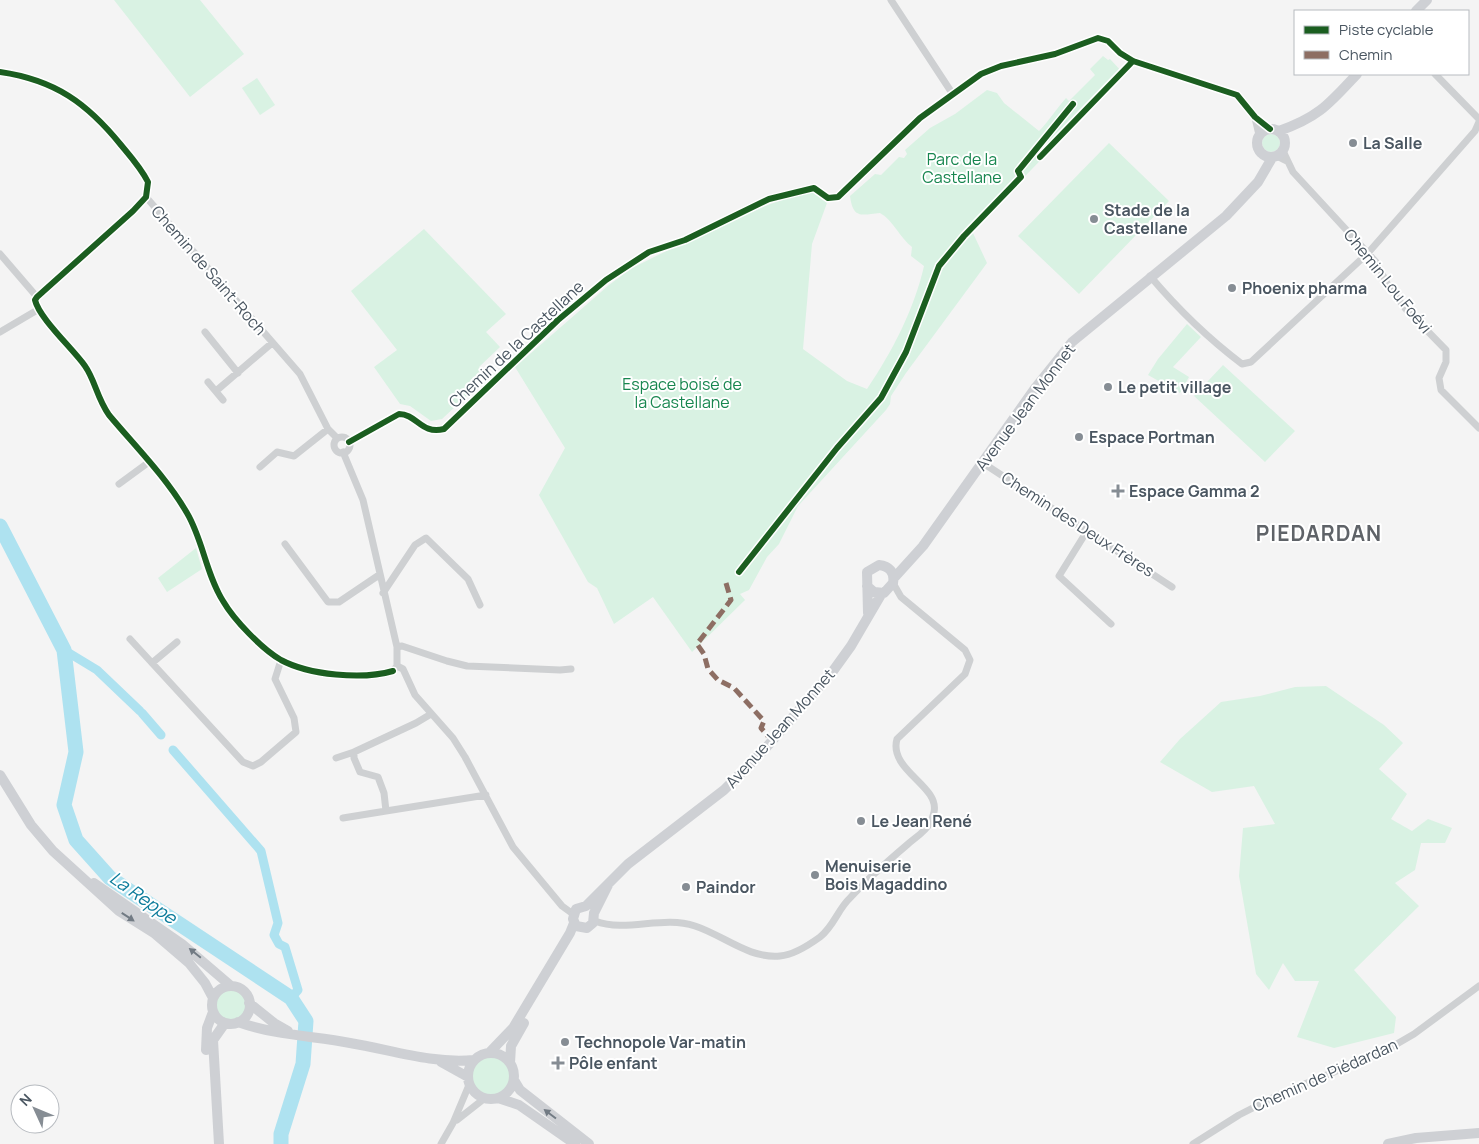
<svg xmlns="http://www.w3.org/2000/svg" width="1479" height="1144" font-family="Manrope,sans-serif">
  <rect width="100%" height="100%" fill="#f4f4f4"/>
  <!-- green -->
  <path fill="#d9f2e3" d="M114,0H200L244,54L190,97Z
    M1103,56L1108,60L1110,59L1124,74L972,231L987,263L906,373L891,396L890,404L886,410L798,506L779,544L767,557L749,590L740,594L745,600L692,652L653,597L614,624L597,588L588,582L539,495L565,448L515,367L609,285L632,268L737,216L813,189L827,203L812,244L803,349L847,381L867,389C892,352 914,310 924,266L911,256L912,247C899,237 894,221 880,213C861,215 853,219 850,196L875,174L881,175L899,157L904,158L907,154L905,150L930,128L955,114L987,90L997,93L1004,103L1039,131C1049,121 1056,109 1066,98L1069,101L1095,75L1090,69Z
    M257,78L275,105L260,115L242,88Z
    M1262 143a9 9 0 1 1 18 0a9 9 0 1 1-18 0Z
    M1109,143L1169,201L1079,294L1018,236Z
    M424,229L506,314L486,332L500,347L479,367L487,377L442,419L431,421L410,406L400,404L374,367L397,350L351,291Z
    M1187,324L1201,337L1173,367L1189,377L1180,393L1148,375L1158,359Z
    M1223,365L1295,431L1265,462L1194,396Z
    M196,548L202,569L167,592L158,578Z
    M1326,686L1384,725L1403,743L1379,769L1407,794L1391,819L1412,831L1428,819L1452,828L1445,843H1421L1415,870L1395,883L1419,906L1354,970L1396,1017L1394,1033L1334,1048L1297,1037L1319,981H1295L1283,963L1269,990L1256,974L1239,876L1243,828L1275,824L1254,786L1212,792L1160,762L1180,739L1221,702L1260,696L1295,687Z
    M212 1004a19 19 0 1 1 38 0a19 19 0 1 1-38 0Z
    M468 1076a23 23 0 1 1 46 0a23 23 0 1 1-46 0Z"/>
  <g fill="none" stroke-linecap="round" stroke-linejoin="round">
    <!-- canal -->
    <path stroke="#aee2f0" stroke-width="9" d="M64,650L97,670L140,711
      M142,713L161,735
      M173,750L261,851L278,923L274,935L279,944L285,947L298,990L291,998"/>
    <!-- river -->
    <path stroke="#aee2f0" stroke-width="15" d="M0,526L64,650L76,752L64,805L76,840L110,878L291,998L306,1021L303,1064L281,1134V1144"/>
    <!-- minor -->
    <path stroke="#ced0d2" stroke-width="7" d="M891,0L952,93
      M0,72C55,80 87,103 121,145C131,157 141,168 148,182L146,197L133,211L37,297L35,300C39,318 73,349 85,366C95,380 97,398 109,415C135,446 166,477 187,513C203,540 206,574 223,601C234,620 262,649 281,660C309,675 362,680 393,671
      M1435,74L1479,119
      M1255,118L1259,135
      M1283,151L1293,172L1376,262L1388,285L1405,308L1446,350V362L1439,378L1441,390L1479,428
      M1277,156L1287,161
      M146,197L300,374L328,429L337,438
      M0,254L37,297
      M1150,276C1177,308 1209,339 1242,364L1251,362L1368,253L1475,131L1479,122
      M0,332L39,309
      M205,332L238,373
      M208,382L223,400
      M216,391L272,343
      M334 445a8 8 0 1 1 16 0a8 8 0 1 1-16 0Z
      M349,442L399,414C417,414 421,435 444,429L558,320L606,280L649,252L685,240L769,199L814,188L828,198L838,197L920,118L981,74L1001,66L1055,54L1098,38L1108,41L1120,53L1133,61L1237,95L1255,117L1270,129
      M343,452L363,500L397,647V666
      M983,463L1172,587
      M260,467L277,452L294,456L328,429
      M119,484L149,462
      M1087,531L1059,576L1111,624
      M285,544L328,602H339L379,575
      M383,593L415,545L426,538L468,579L480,605
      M130,639L243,762L253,766L261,762L296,732L294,718L275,679L281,660
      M397,647L402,646L447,661L467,666L560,670L571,669
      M152,663L177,642
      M393,671L397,666L403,669L415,695L453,738L465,757L513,847L562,906L573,914
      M431,714L416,723L354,752V758L360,772L378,777L384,793L386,811L486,795
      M336,758L354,752
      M343,818L386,811
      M595,921C627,933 662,915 695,926C723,935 749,959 780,956C794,955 809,945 820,937C834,926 838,909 850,898C868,878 888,861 908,844C915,838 926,831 930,823C932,820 933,816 934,812C940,786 888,770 897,739L965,674L970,660L965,650L901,597L893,583
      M457,1120L485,1098
      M441,1144L453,1123L469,1085
      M1193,1144L1239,1115L1280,1094L1383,1052L1414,1034L1479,986"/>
    <!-- secondary -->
    <path stroke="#ced0d4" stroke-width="10" d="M1416,11L1427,0
      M1257 143a14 14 0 1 1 28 0a14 14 0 1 1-28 0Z
      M1279,131C1319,117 1329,104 1357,74
      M894,578L923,546L1036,387L1072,342L1226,216L1258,182L1272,158
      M867,586L874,592L884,593L893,583C895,572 889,566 879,565L867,572L868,613
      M0,775L31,825L53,851L119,911L154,933L189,963L205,983L213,998
      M94,883L182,944L231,986
      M608,885L594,913L593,923L587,928L576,926L573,919L576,909L586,906L628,864L724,790L764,750L833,671L851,646L882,593
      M212 1005a19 19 0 1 1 38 0a19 19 0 1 1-38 0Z
      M249,1003L274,1023L288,1031
      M238,1022C274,1035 313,1036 350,1043C392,1050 432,1064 474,1060
      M206,1050L207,1028L213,1012
      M468 1076a23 23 0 1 1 46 0a23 23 0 1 1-46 0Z
      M489,1053L513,1028L570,933L574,923
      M441,1062L468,1077
      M510,1063L511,1046L524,1023
      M514,1080L520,1090L589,1144
      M498,1098L519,1105L575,1144
      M219,1144L213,1040L225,1023
      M1388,1144L1416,1138L1479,1133"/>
    <!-- quiet -->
    <path stroke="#8d6e63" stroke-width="5" stroke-dasharray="10 5" stroke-linecap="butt" d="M726,583L731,600L697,644L704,654L708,669L718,680L734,688L764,721L761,728L768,736"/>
    <defs>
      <path id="cycleway" d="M0,72C55,80 87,103 121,145C131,157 141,168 148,182L146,197L133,211L37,297L35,300C39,318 73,349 85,366C95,380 97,398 109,415C135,446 166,477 187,513C203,540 206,574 223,601C234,620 262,649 281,660C309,675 362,680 393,671
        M1040,157L1133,61
        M349,442L399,414C417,414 421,435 444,429L558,320L606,280L649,252L685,240L769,199L814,188L828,198L838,197L920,118L981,74L1001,66L1055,54L1098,38L1108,41L1120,53L1133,61L1237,95L1255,117L1270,129
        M739,572L837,448L881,398L906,352L939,266L964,236L1021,177L1018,171L1073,104"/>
    </defs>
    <!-- cycleway casing -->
    <use href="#cycleway" stroke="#fff" stroke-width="9"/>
    <!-- cycleway -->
    <use href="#cycleway" stroke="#1b5e20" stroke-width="6"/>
  </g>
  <!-- one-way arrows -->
  <defs><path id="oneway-solid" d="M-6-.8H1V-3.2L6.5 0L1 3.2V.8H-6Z" transform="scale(1.25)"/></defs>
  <g fill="#727b84">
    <use href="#oneway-solid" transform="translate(128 917) rotate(33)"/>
    <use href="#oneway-solid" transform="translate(195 953) rotate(-141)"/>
    <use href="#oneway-solid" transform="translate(550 1114) rotate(-143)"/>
  </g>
  <!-- markers -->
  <g fill="#868d94" stroke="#fff" stroke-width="2">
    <circle cx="1353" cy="143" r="5"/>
    <circle cx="1094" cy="219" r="5"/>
    <circle cx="1232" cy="288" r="5"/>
    <circle cx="1108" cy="387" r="5"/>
    <circle cx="1079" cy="437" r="5"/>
    <path d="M1115.5 483.5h5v5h5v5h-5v5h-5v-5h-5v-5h5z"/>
    <circle cx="861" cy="821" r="5"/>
    <circle cx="815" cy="875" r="5"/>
    <circle cx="686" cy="887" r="5"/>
    <circle cx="565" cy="1042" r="5"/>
    <path d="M555.5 1055.5h5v5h5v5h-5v5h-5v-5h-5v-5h5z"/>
  </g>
  <g text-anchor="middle" stroke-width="4" stroke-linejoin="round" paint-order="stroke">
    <!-- poi labels -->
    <g font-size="16" font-weight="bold" fill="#4a5661" stroke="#fff" text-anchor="start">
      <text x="1363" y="149">La Salle</text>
      <text x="1104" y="216">Stade de la<tspan x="1104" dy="18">Castellane</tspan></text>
      <text x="1242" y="294">Phoenix pharma</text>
      <text x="1118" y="393">Le petit village</text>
      <text x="1089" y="443">Espace Portman</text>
      <text x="1129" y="497">Espace Gamma 2</text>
      <text x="871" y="827">Le Jean René</text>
      <text x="825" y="872">Menuiserie<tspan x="825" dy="18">Bois Magaddino</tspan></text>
      <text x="696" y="893">Paindor</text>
      <text x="575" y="1048">Technopole Var-matin</text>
      <text x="569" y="1069">Pôle enfant</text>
    </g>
    <!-- park labels -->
    <g font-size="16" fill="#17864f" stroke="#fff">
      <text x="962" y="165">Parc de la<tspan x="962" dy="18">Castellane</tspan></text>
      <text x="682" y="390">Espace boisé de<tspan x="682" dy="18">la Castellane</tspan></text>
    </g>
    <!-- street labels -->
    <g font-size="16" fill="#4a5661" stroke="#fff">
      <text transform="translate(209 270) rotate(49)" y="6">Chemin de Saint-Roch</text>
      <text transform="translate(1388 281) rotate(51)" y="6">Chemin Lou Foévi</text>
      <text transform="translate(516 344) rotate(-43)" y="6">Chemin de la Castellane</text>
      <text transform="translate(1025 407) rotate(-53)" y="6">Avenue Jean Monnet</text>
      <text transform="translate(1078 524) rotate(33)" y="6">Chemin des Deux Frères</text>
      <text transform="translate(780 728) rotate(-48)" y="6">Avenue Jean Monnet</text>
      <text transform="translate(1325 1075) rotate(-24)" y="6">Chemin de Piédardan</text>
    </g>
    <!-- water labels -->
    <g font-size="18" font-style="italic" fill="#0c7c9b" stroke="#fff">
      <text transform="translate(143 898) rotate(35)" y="6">La Reppe</text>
    </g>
    <!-- district labels -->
    <g font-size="21" font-weight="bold" letter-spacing="1" fill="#5f6368" stroke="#fff">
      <text x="1319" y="541">PIEDARDAN</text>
    </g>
  </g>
  <!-- legend -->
  <rect x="1294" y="10" width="175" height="65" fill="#ffffff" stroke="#b7bbc0"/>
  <rect x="1304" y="26" width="25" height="8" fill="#1b5e20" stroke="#b7bbc0"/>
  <text x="1339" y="35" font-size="15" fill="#4a5661">Piste cyclable</text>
  <rect x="1304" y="51" width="25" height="8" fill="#8d6e63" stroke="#b7bbc0"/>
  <text x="1339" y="60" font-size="15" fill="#4a5661">Chemin</text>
  <!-- north arrow -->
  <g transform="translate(35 1109) rotate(314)"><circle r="24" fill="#ffffff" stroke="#b7bbc0"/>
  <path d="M0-4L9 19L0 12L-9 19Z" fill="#868d94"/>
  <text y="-8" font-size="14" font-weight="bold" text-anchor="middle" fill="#4a5661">N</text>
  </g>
</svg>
